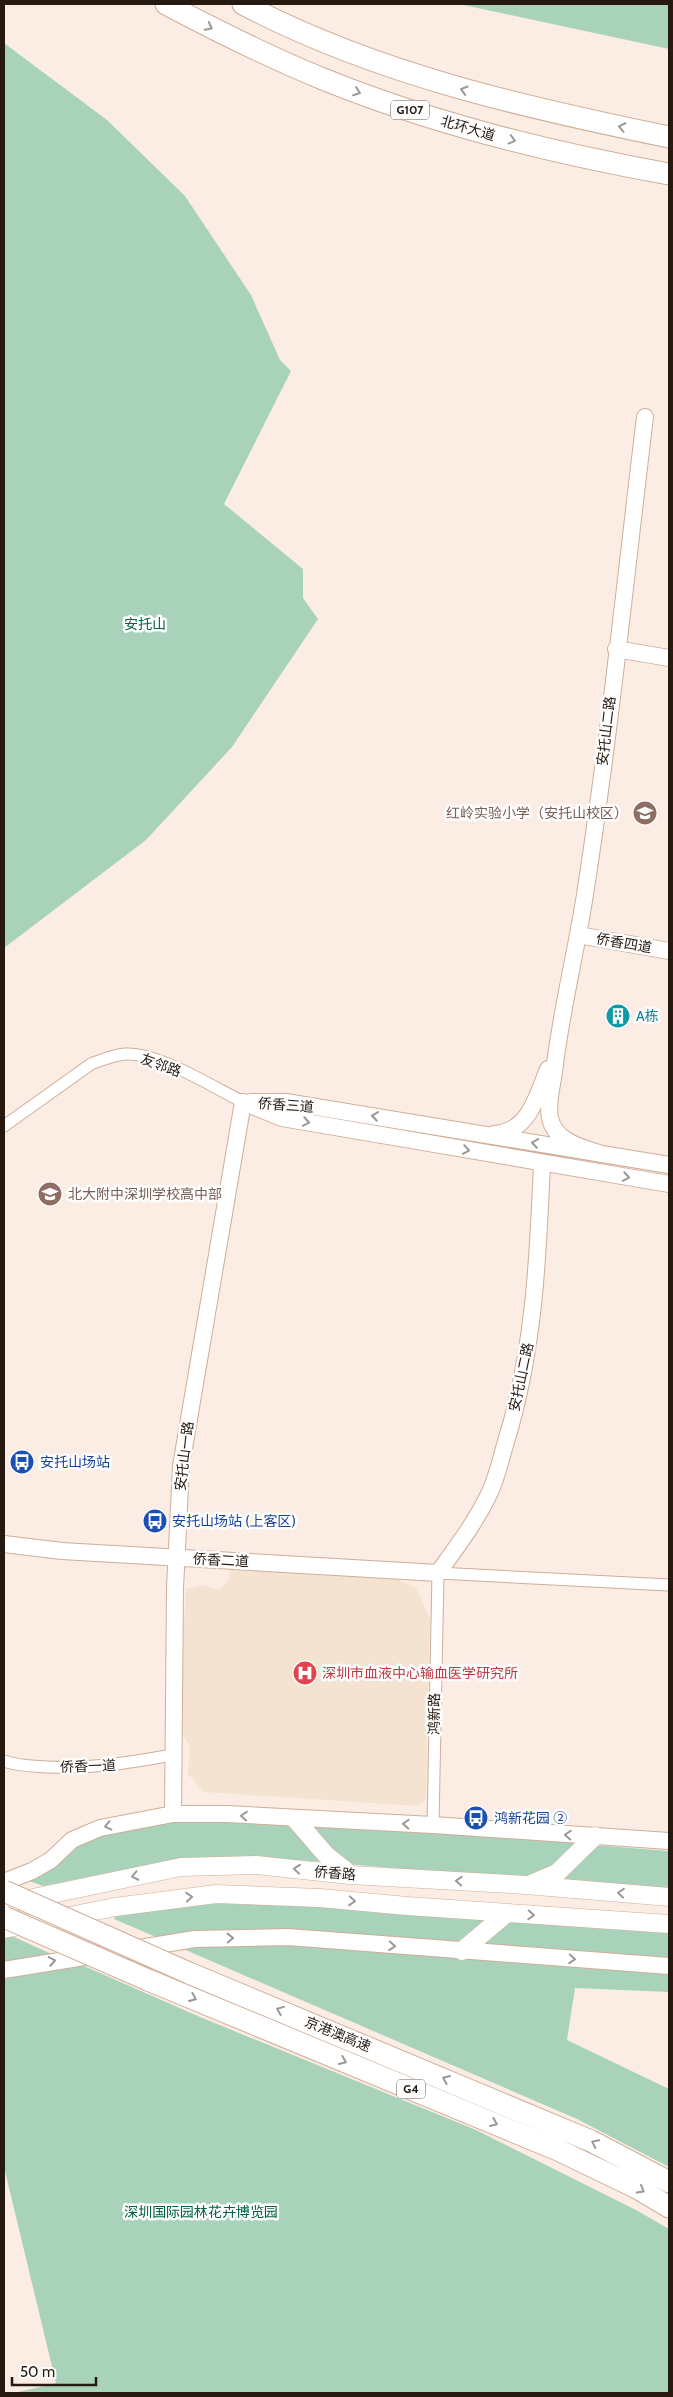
<svg xmlns="http://www.w3.org/2000/svg" width="673" height="2397" font-family="Cabin,'Noto Sans SC',sans-serif">
  <rect width="100%" height="100%" fill="#fbede4"/>
  <!-- medical -->
  <path fill="#f4e3d1" d="M232,1566L386,1574L416,1588L430,1619L426,1800L418,1806L204,1792L188,1774L190,1745L178,1728L186,1589L203,1585L220,1590L228,1580Z"/>
  <!-- green -->
  <path fill="#a8d3ba" d="M459,4H669V49Z
    M4,43L107,120L185,196L251,295L280,360L291,371L224,504L303,569V598L318,619L232,747L146,840L4,948Z
    M191,1820L284,1823L292,1828L326,1862L246,1857L173,1860L43,1886L27,1880C48,1865 71,1845 96,1836C124,1827 162,1823 191,1820Z
    M305,1824L576,1842L559,1865L530,1880L346,1864Z
    M593,1845L669,1851V1890L555,1881Z
    M201,1901L289,1904L492,1918L460,1947L163,1940L114,1919L116,1916Z
    M507,1921L669,1932V1962L476,1949Z
    M12,1936L58,1957L4,1968V1938Z
    M303,1944L669,1972V1992L575,1988L567,2040L669,2089V2167L577,2119L181,1948Z
    M75,1962L200,2017L476,2130L636,2210L669,2229V2393H14L56,2383L4,2167V1975Z"/>
  <g fill="none" stroke-linecap="round" stroke-linejoin="round">
    <defs>
      <path id="street" d="M4,1126L91,1064C102,1060 113,1055 125,1054C158,1052 213,1087 243,1102
        M4,1761C17,1766 31,1766 46,1767C89,1769 129,1763 172,1755
        M433,1825L438,1573L669,1585"/>
      <path id="secondary" d="M616,649L669,658
        M578,935L669,951
        M243,1102L282,1118L669,1184
        M251,1102H286L669,1165
        M494,1134C529,1132 537,1096 548,1069
        M601,1154C582,1147 555,1142 550,1118C547,1104 552,1086 554,1072C561,1010 577,949 586,888C610,732 626,574 645,417
        M4,1544L62,1551L438,1573C456,1548 475,1523 488,1496C496,1481 500,1462 505,1445C534,1353 538,1259 542,1163
        M173,1814L175,1588L181,1466L243,1102
        M4,1882L32,1871L51,1860L72,1840L100,1828L173,1814H227L433,1825L669,1841
        M4,1970L195,1939L288,1937L669,1966"/>
      <path id="primary" d="M295,1819L326,1855L350,1874
        M533,1883L557,1873L595,1836
        M4,1904L181,1867L256,1865L350,1875L526,1885L669,1897
        M4,1929L115,1907L216,1894L320,1898L407,1906L669,1924
        M462,1951L507,1913"/>
      <path id="highway" d="M166,4C217,31 269,57 323,79C434,124 551,153 669,174
        M243,4C376,74 523,107 669,137
        M189,1973L591,2141L669,2182
        M148,1980L558,2150L637,2188L669,2207"/>
    </defs>
    <!-- street casing -->
    <use href="#street" stroke="#cfae98" stroke-width="13"/>
    <!-- secondary casing -->
    <use href="#secondary" stroke="#cfae98" stroke-width="18"/>
    <!-- primary casing -->
    <use href="#primary" stroke="#cfae98" stroke-width="19"/>
    <!-- highway casing -->
    <use href="#highway" stroke="#cfae98" stroke-width="23"/>
    <!-- street -->
    <use href="#street" stroke="#fff" stroke-width="11"/>
    <!-- secondary -->
    <use href="#secondary" stroke="#fff" stroke-width="16"/>
    <!-- primary -->
    <use href="#primary" stroke="#fff" stroke-width="18"/>
    <!-- highway -->
    <use href="#highway" stroke="#fff" stroke-width="21"/>
    <defs>
      <path id="highway-bridge" d="M4,1891L189,1973
        M4,1917L148,1980"/>
    </defs>
    <!-- highway-bridge casing -->
    <use href="#highway-bridge" stroke="#cfae98" stroke-width="23" stroke-linecap="butt"/>
    <!-- highway-bridge -->
    <use href="#highway-bridge" stroke="#fff" stroke-width="21"/>
  </g>
  <!-- one-way arrows -->
  <defs><path id="oneway-chevron" d="M-2-3.5L2.5 0L-2 3.5" fill="none" stroke-width="1.6" stroke-linecap="round" stroke-linejoin="round" transform="scale(1.25)"/></defs>
  <g stroke="#9d9893">
    <use href="#oneway-chevron" transform="translate(209 27) rotate(27)"/>
    <use href="#oneway-chevron" transform="translate(464 90) rotate(-164)"/>
    <use href="#oneway-chevron" transform="translate(357 92) rotate(20)"/>
    <use href="#oneway-chevron" transform="translate(622 127) rotate(-168)"/>
    <use href="#oneway-chevron" transform="translate(512 140) rotate(15)"/>
    <use href="#oneway-chevron" transform="translate(375 1116) rotate(-171)"/>
    <use href="#oneway-chevron" transform="translate(306 1122) rotate(10)"/>
    <use href="#oneway-chevron" transform="translate(535 1143) rotate(-171)"/>
    <use href="#oneway-chevron" transform="translate(466 1150) rotate(10)"/>
    <use href="#oneway-chevron" transform="translate(626 1177) rotate(10)"/>
    <use href="#oneway-chevron" transform="translate(244 1816) rotate(-176)"/>
    <use href="#oneway-chevron" transform="translate(406 1824) rotate(-177)"/>
    <use href="#oneway-chevron" transform="translate(108 1826) rotate(167)"/>
    <use href="#oneway-chevron" transform="translate(568 1835) rotate(-176)"/>
    <use href="#oneway-chevron" transform="translate(297 1869) rotate(-174)"/>
    <use href="#oneway-chevron" transform="translate(135 1876) rotate(168)"/>
    <use href="#oneway-chevron" transform="translate(459 1881) rotate(-177)"/>
    <use href="#oneway-chevron" transform="translate(621 1893) rotate(-175)"/>
    <use href="#oneway-chevron" transform="translate(189 1897) rotate(-5)"/>
    <use href="#oneway-chevron" transform="translate(352 1901) rotate(5)"/>
    <use href="#oneway-chevron" transform="translate(531 1915) rotate(3)"/>
    <use href="#oneway-chevron" transform="translate(230 1938) rotate(-1)"/>
    <use href="#oneway-chevron" transform="translate(392 1946) rotate(4)"/>
    <use href="#oneway-chevron" transform="translate(572 1959) rotate(4)"/>
    <use href="#oneway-chevron" transform="translate(52 1961) rotate(-10)"/>
    <use href="#oneway-chevron" transform="translate(193 1998) rotate(23)"/>
    <use href="#oneway-chevron" transform="translate(280 2010) rotate(-158)"/>
    <use href="#oneway-chevron" transform="translate(343 2061) rotate(23)"/>
    <use href="#oneway-chevron" transform="translate(446 2079) rotate(-157)"/>
    <use href="#oneway-chevron" transform="translate(494 2123) rotate(23)"/>
    <use href="#oneway-chevron" transform="translate(595 2143) rotate(-154)"/>
    <use href="#oneway-chevron" transform="translate(641 2190) rotate(30)"/>
  </g>
  <!-- icons -->
  <defs>
    <symbol id="school-disc" viewBox="-11 -11 22 22"><circle r="9.5" fill="#8d6e63" stroke="#fdfdfd"/><path d="M0-5L7-2L0 1L-7-2ZM-4 1L0 2.5L4 1V4Q0 6-4 4Z" fill="#fff"/></symbol>
    <symbol id="building-disc" viewBox="-11 -11 22 22"><circle r="9.5" fill="#0f9aa8" stroke="#fdfdfd"/><path d="M-4-6H4V6H1V3H-1V6H-4ZM-2.5-4.3h1.7v1.8h-1.7ZM.8-4.3h1.7v1.8H.8ZM-2.5-1h1.7V.8h-1.7ZM.8-1h1.7V.8H.8Z" fill="#fff"/></symbol>
    <symbol id="bus-disc" viewBox="-11 -11 22 22"><circle r="9.5" fill="#1a4fb4" stroke="#fdfdfd"/><path d="M-5-6H5V4H4V6H2V4H-2V6H-4V4H-5ZM-3.5-4V0h7V-4ZM-3.5 1.2v1.5H-2V1.2ZM2 1.2v1.5H3.5V1.2Z" fill="#fff"/></symbol>
    <symbol id="hospital-disc" viewBox="-11 -11 22 22"><circle r="9.5" fill="#e0444e" stroke="#fdfdfd"/><path d="M-5-5h3v3.5h4V-5h3V5h-3V1.5h-4V5h-3Z" fill="#fff"/></symbol>
  </defs>
  <g fill-rule="evenodd">
    <use href="#school-disc" x="631" y="799" width="28" height="28"/>
    <use href="#building-disc" x="604" y="1002" width="28" height="28"/>
    <use href="#school-disc" x="36" y="1180" width="28" height="28"/>
    <use href="#bus-disc" x="8" y="1448" width="28" height="28"/>
    <use href="#bus-disc" x="141" y="1507" width="28" height="28"/>
    <use href="#hospital-disc" x="291" y="1659" width="28" height="28"/>
    <use href="#bus-disc" x="462" y="1804" width="28" height="28"/>
  </g>
  <g text-anchor="middle" stroke-width="5" stroke-linejoin="round" paint-order="stroke">
    <!-- shield labels -->
    <g fill="#fdfdfd" stroke="#665d57" stroke-width="1">
      <rect x="391" y="100.5" width="38" height="19" rx="4"/>
      <rect x="397" y="2079.5" width="28" height="19" rx="4"/>
    </g>
    <g font-size="12" font-weight="bold" fill="#251910">
      <text x="410" y="114">G107</text>
      <text x="411" y="2093">G4</text>
    </g>
    <!-- street labels -->
    <g font-size="14" fill="#251910" stroke="#fdfdfd">
      <text transform="translate(468 128) rotate(16)" y="5">北环大道</text>
      <text transform="translate(606 731) rotate(-83)" y="5">安托山二路</text>
      <text transform="translate(624 943) rotate(10)" y="5">侨香四道</text>
      <text transform="translate(161 1065) rotate(20)" y="5">友邻路</text>
      <text transform="translate(286 1105) rotate(4)" y="5">侨香三道</text>
      <text transform="translate(521 1377) rotate(-78)" y="5">安托山二路</text>
      <text transform="translate(184 1456) rotate(-83)" y="5">安托山一路</text>
      <text transform="translate(221 1560) rotate(3)" y="5">侨香二道</text>
      <text transform="translate(434 1714) rotate(-89)" y="5">鸿新路</text>
      <text transform="translate(88 1766) rotate(-2)" y="5">侨香一道</text>
      <text transform="translate(335 1873) rotate(5)" y="5">侨香路</text>
      <text transform="translate(338 2034) rotate(22)" y="5">京港澳高速</text>
    </g>
    <!-- park labels -->
    <g font-size="14" fill="#00643e" stroke="#fdfdfd">
      <text x="145" y="629">安托山</text>
      <text x="201" y="2217">深圳国际园林花卉博览园</text>
    </g>
    <!-- education labels -->
    <g font-size="14" fill="#785e54" stroke="#fdfdfd" text-anchor="end">
      <text x="628" y="818">红岭实验小学（安托山校区）</text>
      <text x="68" y="1199" text-anchor="start">北大附中深圳学校高中部</text>
    </g>
    <!-- culture labels -->
    <g font-size="14" fill="#0d838f" stroke="#fdfdfd" text-anchor="start">
      <text x="636" y="1021">A栋</text>
    </g>
    <!-- transit labels -->
    <g font-size="14" fill="#164399" stroke="#fdfdfd" text-anchor="start">
      <text x="40" y="1467">安托山场站</text>
      <text x="172" y="1526">安托山场站 (上客区)</text>
      <text x="494" y="1823">鸿新花园 ②</text>
    </g>
    <!-- health labels -->
    <g font-size="14" fill="#be3a42" stroke="#fdfdfd" text-anchor="start">
      <text x="322" y="1678">深圳市血液中心输血医学研究所</text>
    </g>
  </g>
  <!-- border -->
  <rect width="673" height="2397" fill="none" stroke="#251910" stroke-width="10"/>
  <!-- scale -->
  <path d="M12 2377v8h84v-8" fill="none" stroke="#251910" stroke-width="2.5"/>
  <text x="20" y="2377" font-size="15" fill="#251910" stroke="#fdfdfd" stroke-width="4" paint-order="stroke">50 m</text>
</svg>
